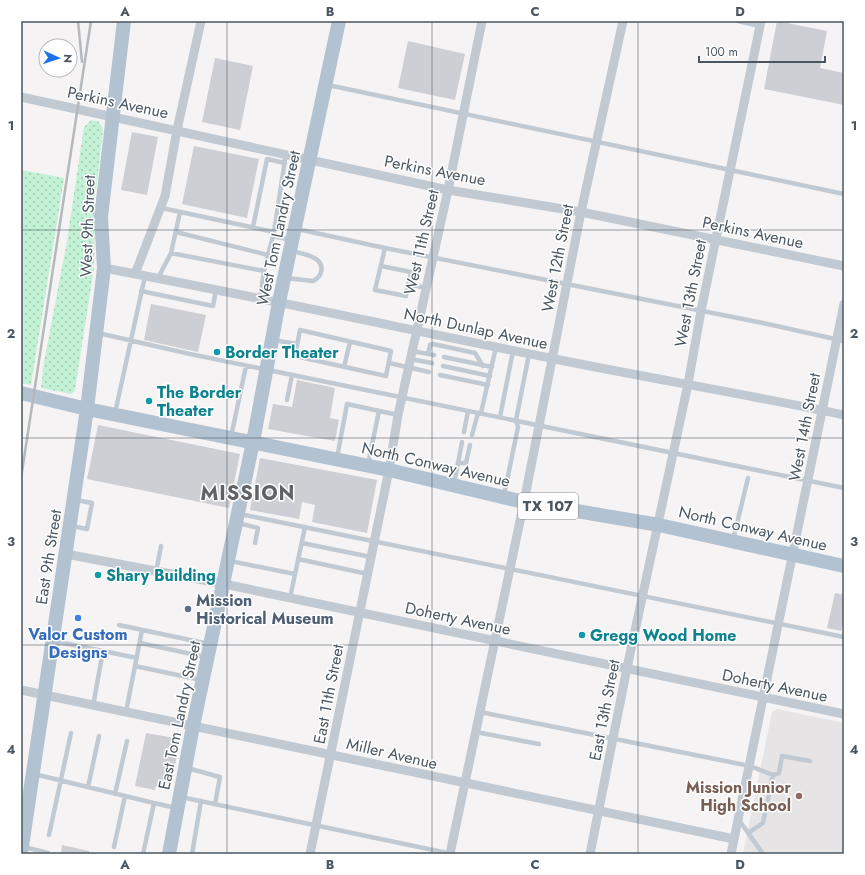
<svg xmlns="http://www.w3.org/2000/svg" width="865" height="875" font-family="Jost,sans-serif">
  <defs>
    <pattern id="park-dots" width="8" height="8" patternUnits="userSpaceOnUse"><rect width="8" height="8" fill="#c3f1d5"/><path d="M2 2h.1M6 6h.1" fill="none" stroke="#a0c6b0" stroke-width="1.8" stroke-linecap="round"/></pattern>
  </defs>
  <rect width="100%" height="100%" fill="#f5f3f3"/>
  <!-- education -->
  <path fill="#e6e4e5" d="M777,709L844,723V854H743L772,712Z"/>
  <!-- park -->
  <path fill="url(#park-dots)" d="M91,120L99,122L103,129L95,199L94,268L76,383L75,391L71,394L41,388L43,368L67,241L84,127Z
    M21,170L64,178L31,385L21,383Z"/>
  <!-- building -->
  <path fill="#cdcfd5" d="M777,21L827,31L820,68L844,73V105L764,89Z
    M408,41L465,54L455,100L398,88Z
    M215,58L253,66L240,130L202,122Z
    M132,132L158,137L147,195L121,190Z
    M194,146L259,159L247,218L182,204Z
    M151,304L206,315L198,352L144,340Z
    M297,380L335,388L330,418L339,420L335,441L268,429L273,404L292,407Z
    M98,425L240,454L229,508L87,479Z
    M260,458L377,480L367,533L312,522L315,505L302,502L299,519L250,510Z
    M835,593L844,595V617L841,631L827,628Z
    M146,733L180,739L172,783L165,782L164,787L156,786L155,790L135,786Z
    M62,845L89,851V854H61Z"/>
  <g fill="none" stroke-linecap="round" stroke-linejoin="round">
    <!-- service -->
    <path stroke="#c1cad2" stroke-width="4.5" d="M738,21L760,26
      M328,85L844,194
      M162,208L274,232L273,236L291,240
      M253,227L267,159L285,163
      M297,229L385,248L375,290L406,296L411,272L381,266
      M176,232L268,255L273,236
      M274,232L286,153
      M385,248L763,323L844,341
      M171,253L180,212
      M264,271L268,255
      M158,278L171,253L264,271L260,298
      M286,278L313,281C317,279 320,277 321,272C325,256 302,254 292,251
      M408,284L426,288
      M141,291L213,306L216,290
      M300,330L391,351L386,376L295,356Z
      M98,333L190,354L844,488
      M273,340L297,344
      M412,351L434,355
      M428,354L430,345L433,344L475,353L483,366
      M444,357L492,367
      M410,359L432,363
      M389,363L429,372
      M443,366L490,376
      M344,367L350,342
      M440,375L488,385
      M287,400L292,375
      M115,413L145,276
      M481,413L496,347
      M500,417L513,351
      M464,432L468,411
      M472,435L478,413
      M231,437L246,366
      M337,458L347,404L398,415
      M458,463H466L470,445
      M368,464L379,411
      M454,484L462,442
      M504,495L518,427L516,420L529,354
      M240,514L844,637
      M238,523L258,528L255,543
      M71,526L87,529L92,503L76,500
      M733,540L748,478
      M302,543L371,557
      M298,559L368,574
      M230,561L295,574
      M156,572L161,546
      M290,598L305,527
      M119,625L209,644
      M54,641L137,658
      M140,643L206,657
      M135,666L201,680
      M93,706L103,651
      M126,712L142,630
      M480,712L750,766L773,775L763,823L748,833
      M476,732L539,744
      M187,768L220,777L215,804
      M34,774L154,803
      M773,775L779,773L782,756L810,761
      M88,787L99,736
      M115,794L127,741
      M181,797L452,854
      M739,820L763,854
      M49,835L71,733
      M24,847L48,853
      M114,847L125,796
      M143,854L154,803L176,808
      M192,854L201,801"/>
    <!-- minor -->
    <path stroke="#c1cad2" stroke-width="9" d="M21,97L448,190L581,212L844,266
      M104,268C253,296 401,328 550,358C648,378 746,394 844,415
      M135,274L165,196L177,130L201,21
      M66,554L224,584L844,714
      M21,690L734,839
      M310,854L389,470L398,415L448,190L482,21
      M450,854L524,502L581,212L623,21
      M590,854L627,668L688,384L701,311L761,21
      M731,854L844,304"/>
    <!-- primary -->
    <path stroke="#b3c2d1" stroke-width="14" d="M21,393L87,409L389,470L524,502L659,525L844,566
      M21,853L87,409L104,268L101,217L124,21
      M169,854L193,726L253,442L279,302L339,21"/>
    <!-- rail -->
    <path stroke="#b5b8bd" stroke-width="2.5" d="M78,21L82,62
      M21,478L91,21"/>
  </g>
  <!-- grid -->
  <path fill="none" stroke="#4a5661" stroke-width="1" stroke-opacity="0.55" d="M227,21V854M432,21V854M638,21V854M21,230H844M21,438H844M21,645H844"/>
  <!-- markers -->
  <g fill="#0f9aa8" stroke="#fff" stroke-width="1.5">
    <circle cx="217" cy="352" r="4"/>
    <circle cx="149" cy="401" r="4"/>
    <circle cx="98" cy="575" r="4"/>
    <circle cx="582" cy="635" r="4"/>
  </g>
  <circle fill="#5c6f8a" stroke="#fff" stroke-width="1.5" cx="188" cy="609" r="4"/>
  <circle fill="#3f7fe0" stroke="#fff" stroke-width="1.5" cx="78" cy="618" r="4"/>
  <circle fill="#8d6e63" stroke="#fff" stroke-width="1.5" cx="799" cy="796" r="4"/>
  <g text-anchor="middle" stroke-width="3" stroke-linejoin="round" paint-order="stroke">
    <!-- shield labels -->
    <rect fill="#fff" stroke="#808990" stroke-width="1" x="518" y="493" width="60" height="26" rx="3"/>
    <g font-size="15" font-weight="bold" fill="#4a5661">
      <text x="548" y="511">TX 107</text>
    </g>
    <!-- street labels -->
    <g font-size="16" fill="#4a5661" stroke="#fff">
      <text transform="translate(118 102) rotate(12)" y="6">Perkins Avenue</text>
      <text transform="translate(435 170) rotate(11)" y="6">Perkins Avenue</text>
      <text transform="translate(87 226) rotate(-88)" y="6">West 9th Street</text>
      <text transform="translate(278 228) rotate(-78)" y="6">West Tom Landry Street</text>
      <text transform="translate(753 232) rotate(12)" y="6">Perkins Avenue</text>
      <text transform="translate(421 242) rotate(-77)" y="6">West 11th Street</text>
      <text transform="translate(557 258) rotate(-79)" y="6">West 12th Street</text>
      <text transform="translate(690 293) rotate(-79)" y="6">West 13th Street</text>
      <text transform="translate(476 328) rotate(12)" y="6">North Dunlap Avenue</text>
      <text transform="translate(804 427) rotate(-79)" y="6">West 14th Street</text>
      <text transform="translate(436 464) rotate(13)" y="6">North Conway Avenue</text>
      <text transform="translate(753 528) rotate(13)" y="6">North Conway Avenue</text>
      <text transform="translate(48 557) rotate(-81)" y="6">East 9th Street</text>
      <text transform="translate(458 618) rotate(12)" y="6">Doherty Avenue</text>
      <text transform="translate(775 685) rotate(12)" y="6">Doherty Avenue</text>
      <text transform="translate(328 694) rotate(-79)" y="6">East 11th Street</text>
      <text transform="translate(604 710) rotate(-79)" y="6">East 13th Street</text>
      <text transform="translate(179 715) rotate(-78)" y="6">East Tom Landry Street</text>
      <text transform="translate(392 753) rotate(13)" y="6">Miller Avenue</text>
    </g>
    <!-- culture labels -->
    <g font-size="16" font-weight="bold" fill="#0d838f" stroke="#fff" text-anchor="start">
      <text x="225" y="358">Border Theater</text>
      <text x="157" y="398">The Border<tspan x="157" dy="18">Theater</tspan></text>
      <text x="106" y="581">Shary Building</text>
      <text x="590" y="641">Gregg Wood Home</text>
    </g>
    <!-- service labels -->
    <g font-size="16" font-weight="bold" fill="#4e5e75" stroke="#fff" text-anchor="start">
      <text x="196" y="606">Mission<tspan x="196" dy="18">Historical Museum</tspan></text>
    </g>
    <!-- shop labels -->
    <g font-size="16" font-weight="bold" fill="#366cbe" stroke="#fff">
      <text x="78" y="640">Valor Custom<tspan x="78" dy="18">Designs</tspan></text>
    </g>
    <!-- education labels -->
    <g font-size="16" font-weight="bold" fill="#785e54" stroke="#fff" text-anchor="end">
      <text x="791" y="793">Mission Junior<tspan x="791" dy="18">High School</tspan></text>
    </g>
    <!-- district labels -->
    <g font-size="20" font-weight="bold" letter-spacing="1" fill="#5f6368" stroke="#fff">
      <text x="248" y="500">MISSION</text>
    </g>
  </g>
  <!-- border -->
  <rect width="865" height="875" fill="none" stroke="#ffffff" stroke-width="44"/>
  <!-- north arrow -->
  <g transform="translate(58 58) rotate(93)"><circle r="19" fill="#ffffff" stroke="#b7bbc0"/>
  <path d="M0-3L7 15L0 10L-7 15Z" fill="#1a73e8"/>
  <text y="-6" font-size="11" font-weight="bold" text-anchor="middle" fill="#4a5661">N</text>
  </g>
  <!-- scale -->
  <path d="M699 56v6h126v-6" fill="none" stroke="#4a5661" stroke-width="2"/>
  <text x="705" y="56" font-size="12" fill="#4a5661" stroke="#ffffff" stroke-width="3" paint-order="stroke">100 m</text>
  <rect x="22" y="22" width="821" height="831" fill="none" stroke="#4a5661" stroke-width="1.5"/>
  <g font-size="13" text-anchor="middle" font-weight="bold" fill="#4a5661">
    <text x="125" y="16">A</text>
    <text x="330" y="16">B</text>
    <text x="535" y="16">C</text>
    <text x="740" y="16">D</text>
    <text x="11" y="130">1</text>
    <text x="854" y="130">1</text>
    <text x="11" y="338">2</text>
    <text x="854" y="338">2</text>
    <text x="11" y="546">3</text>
    <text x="854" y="546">3</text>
    <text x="11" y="754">4</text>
    <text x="854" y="754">4</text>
    <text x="125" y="869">A</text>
    <text x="330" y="869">B</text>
    <text x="535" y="869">C</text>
    <text x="740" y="869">D</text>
  </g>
</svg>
